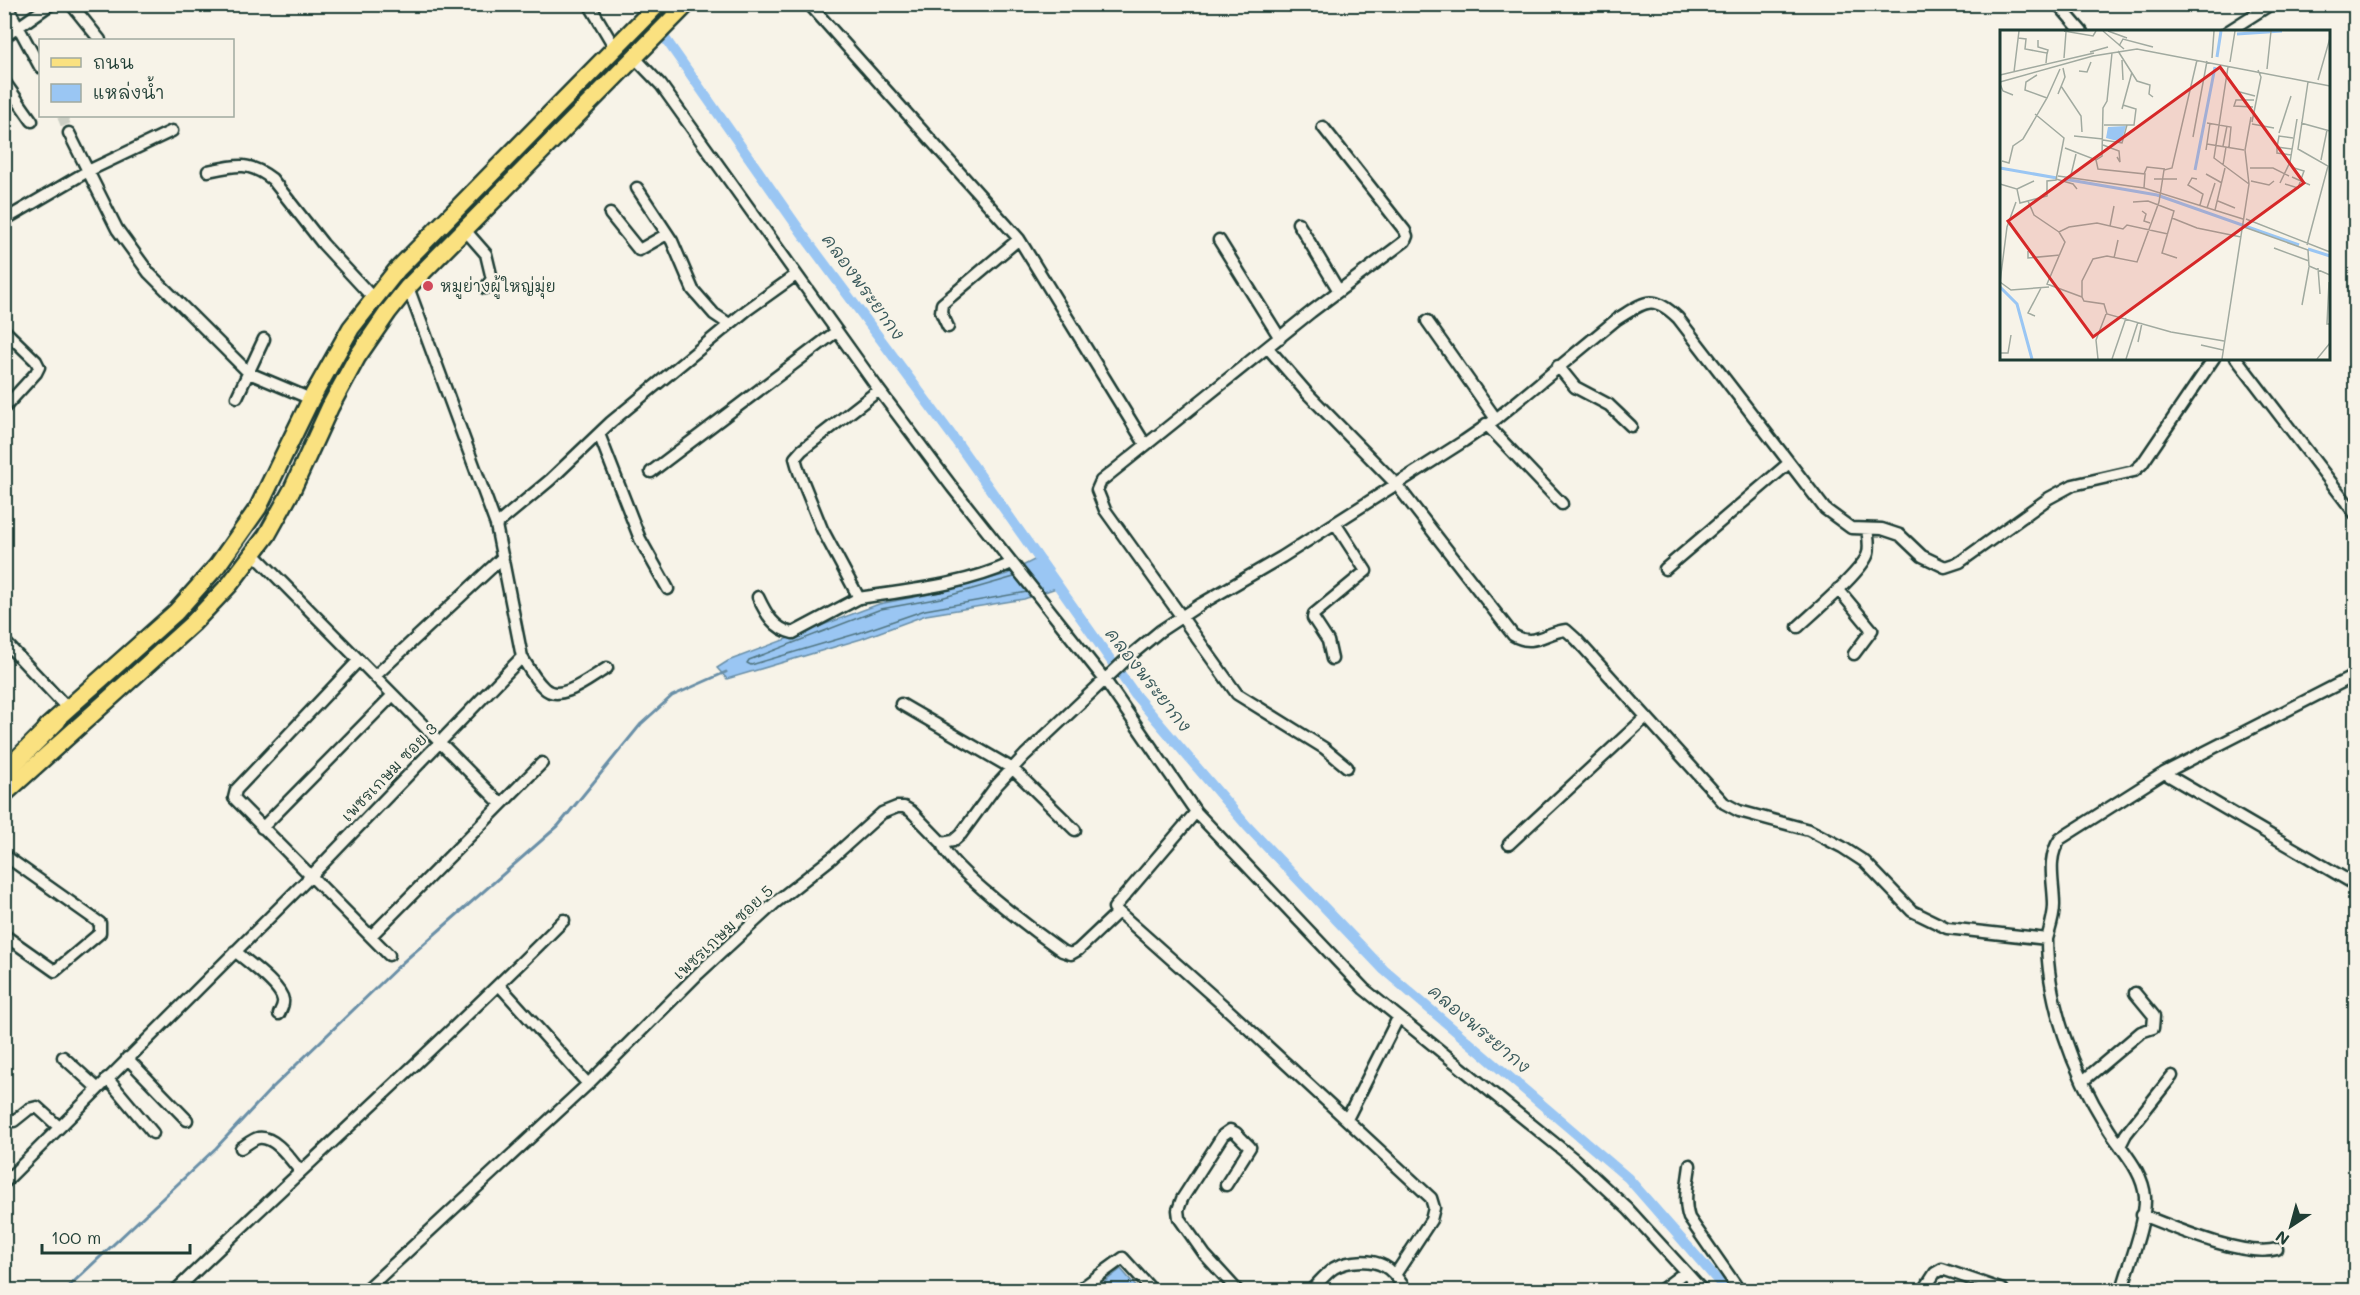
<svg xmlns="http://www.w3.org/2000/svg" width="2360" height="1295" font-family="Mali,'Playpen Sans Thai',sans-serif">
  <rect width="100%" height="100%" fill="#f7f3e8"/>
  <filter id="ink" filterUnits="userSpaceOnUse"><feTurbulence type="fractalNoise" baseFrequency=".0167" numOctaves="2"/><feDisplacementMap in="SourceGraphic" scale="12" xChannelSelector="R" yChannelSelector="G"/><feConvolveMatrix kernelMatrix="1 2 1 2 8 2 1 2 1" color-interpolation-filters="sRGB"/></filter>
  <g filter="url(#ink)">
    <!-- water -->
    <path fill="#9ac6f3" stroke="#698fa7" stroke-width="1.5" d="M1038,558L1059,587L1024,599L926,615L861,639L727,679L717,668L728,661L879,604L940,592L1007,574Z
      M1121,1269L1139,1290H1094Z"/>
    <g fill="none" stroke-linecap="round" stroke-linejoin="round">
      <!-- shore -->
      <path stroke="#507480" stroke-width="1.5" d="M1014,577L941,598L881,609L749,660L747,663L751,665L859,633L925,610L1027,592"/>
      <!-- stream -->
      <path stroke="#698fa7" stroke-width="3" d="M65,1290L216,1148L270,1090L402,963L558,826L641,724L672,696L726,672"/>
      <!-- canal -->
      <path stroke="#9ac6f3" stroke-width="10" d="M641,4L804,236L956,441L1136,696L1247,826L1384,970L1628,1178L1726,1290"/>
      <!-- minor-tunnel -->
      <path stroke="#cccfc4" stroke-width="10" stroke-dasharray="10 5" stroke-linecap="butt" d="M62,116L69,133"/>
      <defs>
        <path id="minor" d="M6,4L40,67
          M71,4L100,40
          M589,4L615,48
          M809,4L1019,239L1145,444
          M2058,4L2082,32
          M2227,32L2271,4
          M4,37L51,4
          M635,58L661,85L879,390L952,487L1105,680L1196,812L1114,908L1225,1007L1431,1198L1434,1208L1431,1220L1395,1275
          M4,81L32,121
          M1323,127L1405,231L1407,236L1405,241L1311,312L1101,481L1097,490L1105,510L1237,694L1324,748L1347,767
          M69,133L117,229L149,273L249,373L311,399
          M208,171C236,165 249,161 272,179L323,244L373,298
          M637,188L672,241L693,290L714,314L729,324
          M610,214L639,250L667,234
          M4,220L88,171L172,131
          M1298,223L1339,291
          M465,230L486,254L492,279L485,288
          M1219,240L1280,338
          M1427,321L1496,419
          M948,327L941,312L942,304L1019,239
          M4,330L36,361L39,367L36,373L5,407
          M1268,348L1307,393L1396,484L1513,635C1534,648 1545,632 1566,630L1576,639L1724,803L1739,811L1809,830L1842,847L1865,862L1912,911L1947,928L2047,939C2047,1001 2073,1072 2106,1125C2119,1148 2143,1169 2145,1197C2146,1224 2129,1264 2122,1290
          M2236,358L2356,515
          M1558,366L1575,387L1609,405L1631,426
          M237,397L264,339
          M1486,424L1562,504
          M599,434L640,539L668,589
          M651,472L837,331
          M496,525L550,480L611,422L747,310L796,275
          M254,554L501,804
          M1665,569L1789,463
          M1838,589L1872,630L1854,654
          M758,597C766,614 774,629 793,633L859,598L822,529L799,472L795,458L802,450L879,390
          M859,598C911,590 964,585 1012,563
          M1798,627C1813,613 1864,570 1868,553C1870,545 1868,536 1867,529
          M4,641L69,710
          M522,657C528,667 535,680 544,688C560,704 591,677 607,668
          M1332,659L1328,641L1313,618L1314,614L1366,571L1335,523
          M359,660L236,790L234,798L389,955
          M375,676L503,557
          M901,704L1013,769L1075,830
          M2164,773L2356,885
          M1196,812L1364,989L1574,1159L1628,1209L1702,1290
          M262,828L393,695
          M942,843C947,867 1038,934 1062,951L1071,954L1078,950L1118,912
          M1509,844L1646,717
          M4,855L100,923V933L55,971L4,935
          M371,936L542,763
          M2047,939C2050,928 2054,917 2054,905C2054,882 2046,859 2060,839L2164,773L2356,675
          M235,951C246,961 281,985 283,1000C284,1005 281,1009 279,1014
          M499,985L588,1084
          M63,1057L97,1088
          M127,1058L187,1120
          M107,1078L153,1133
          M2083,1081L2141,1032L2153,1028L2154,1016L2135,993
          M1347,1119L1398,1018
          M14,1121L29,1109L37,1107L59,1127
          M2120,1146L2126,1134L2172,1076
          M241,1148C246,1145 253,1139 258,1138C275,1135 291,1160 300,1171
          M1690,1165C1688,1182 1683,1201 1689,1218L1739,1290
          M4,1183L310,877L522,657L496,525L408,287
          M1226,1185L1250,1147L1236,1133L1230,1130L1223,1135L1182,1199L1178,1210L1179,1218L1205,1255L1237,1290
          M2142,1215C2175,1228 2244,1258 2277,1249
          M176,1290C304,1166 438,1047 564,920
          M366,1290L588,1084L698,974L776,902L833,857L882,813L897,807H904L911,811L942,843L953,841L961,834L996,786L1025,755L1131,655L1160,631L1201,604L1282,557L1464,441L1496,419L1617,319C1645,302 1652,293 1678,318L1825,509L1851,528L1882,529L1900,535L1922,556L1945,567L1960,562L2049,498L2073,485L2134,471L2142,464L2214,358
          M1079,1290L1123,1258L1152,1290
          M1311,1290C1318,1284 1326,1273 1334,1268C1348,1260 1371,1259 1384,1266C1394,1271 1400,1282 1406,1290
          M1661,1290L1685,1272
          M1924,1290L1935,1273L1942,1269L2003,1290
          M2354,1290H2356"/>
        <path id="primary" d="M47,727L176,612L217,566L258,508L311,399L351,328L397,270L658,4
          M4,794L193,623L230,584L267,535L292,490L330,407L357,357L388,312L408,287L687,4"/>
        <path id="trunk" d="M4,773L57,720"/>
      </defs>
      <!-- minor casing -->
      <use href="#minor" stroke="#1f3d34" stroke-width="15"/>
      <!-- primary casing -->
      <use href="#primary" stroke="#1f3d34" stroke-width="21"/>
      <!-- trunk casing -->
      <use href="#trunk" stroke="#1f3d34" stroke-width="22"/>
      <!-- minor -->
      <use href="#minor" stroke="#f7f3e8" stroke-width="10"/>
      <!-- primary -->
      <use href="#primary" stroke="#fae180" stroke-width="16"/>
      <!-- trunk -->
      <use href="#trunk" stroke="#fae180" stroke-width="18"/>
    </g>
  </g>
  <!-- markers -->
  <circle fill="#d1495b" stroke="#f7f3e8" stroke-width="2" cx="428" cy="286" r="6"/>
  <g text-anchor="middle" stroke-width="4.5" stroke-linejoin="round" paint-order="stroke">
    <!-- poi labels -->
    <g font-size="16" fill="#1f3d34" stroke="#f7f3e8" text-anchor="start">
      <text x="440" y="292">หมูย่างผู้ใหญ่มุ่ย</text>
    </g>
    <!-- street labels -->
    <g font-size="16" fill="#1f3d34" stroke="#f7f3e8">
      <text transform="translate(389 772) rotate(-46)" y="6">เพชรเกษม ซอย 3</text>
      <text transform="translate(723 932) rotate(-43)" y="6">เพชรเกษม ซอย 5</text>
    </g>
    <!-- water labels -->
    <g font-size="18" font-style="italic" fill="#38585a" stroke="#f7f3e8">
      <text transform="translate(863 287) rotate(54)" y="6">คลองพระยากง</text>
      <text transform="translate(1148 680) rotate(52)" y="6">คลองพระยากง</text>
      <text transform="translate(1479 1029) rotate(40)" y="6">คลองพระยากง</text>
    </g>
  </g>
  <!-- overview -->
  <g transform="translate(2000 30)">
    <rect width="330" height="330" fill="#f7f3e8"/>
    <path d="M126,96L121,112L106,108L108,97Z" fill="#9ac6f3"/>
    <path fill="none" stroke="#9ac6f3" stroke-width="3" d="M237,4L282,1M217,27L221,1M0,138L57,148M195,140L215,37M64,149L157,165L299,215M308,219L330,226M0,257L17,274L32,329"/>
    <path fill="none" stroke="#a1aaa0" stroke-width="1.5" d="M64,1L93,6L96,1M103,1L124,19M108,1L127,8M18,8L26,9L25,19L47,23L46,33M38,10V17L48,20L47,24M119,16L123,9L153,17M118,21L137,51L150,55L149,64L153,67M90,22L108,17M64,28L66,2M212,28L214,1M122,30L123,50M197,30L172,138L164,140L159,172L137,232L107,226L93,229L82,251V267L84,271L104,274L107,284L171,302L224,311M230,32L235,1M228,37L214,128L249,154M267,39L271,1M79,41L87,42L91,32M14,42L19,1M0,45L94,23M37,45L26,52L25,60L47,68M318,50L330,8M0,52L93,26L137,19L330,56M0,54L3,61L13,65M61,56L81,86L82,102M236,61L255,66M58,64L65,47L63,38M253,77L234,76L236,70H254M122,79L132,42M252,92L261,47L258,40M207,93L231,97L229,117M301,93L330,101M252,94L274,98M104,95H134L136,79L123,75M279,103L291,66M74,106L103,109M193,107L207,31M103,110L122,113L127,95M207,114L244,120M103,115L119,121L120,132L117,127M223,116L227,96M277,117V123L291,125M65,118L96,130L102,126L103,78L107,71L112,23M292,119L277,117L279,106L293,108M206,120L210,93M96,130L98,139L145,144L144,158L243,189M321,130L327,100M2,131L9,133L13,116L23,109L47,68L60,39M223,135L226,117M250,138H273L289,146M144,144L147,137L165,139M206,144L222,153M58,146L144,158M292,147L310,155M56,149L73,154L77,159M70,149L76,124M154,149H177M197,149L192,148L188,155L203,164L200,175M251,151L269,155L274,151M280,153L290,132L297,89M0,154L17,159L20,173L47,166V151L56,150L64,108L35,84M285,154L298,158L304,141L294,138M17,159L34,151M28,171L34,185L59,202L69,197L97,193L123,199L127,195L168,204M218,171L235,178M133,172L148,171L174,181L162,223L177,228M207,178L215,153M215,180L225,138M142,181L146,184L144,191L150,193M172,188L197,198L241,207M246,189L330,222M110,196L114,176M244,197L308,220L309,236L330,245M59,202L65,212L47,254L82,267M307,215L328,136L298,119L308,52M274,218L309,231M28,221V228L60,225M114,228L118,210M318,238L320,264M0,252L7,197L16,172M0,252L11,260L49,257M329,252L327,294H330M302,275L309,237M35,286L28,283L41,258M138,312L142,293M201,315L223,320M0,323H8L11,305M98,329L96,310L106,284M112,329L126,288M126,329L138,292M222,329L249,154L245,120L251,87M317,329L330,313"/>
    <path fill="#d62828" fill-opacity="0.15" stroke="#d62828" stroke-width="3" d="M220,37L304,153L93,307L8,191Z"/>
    <rect width="330" height="330" fill="none" stroke="#1f3d34" stroke-width="3"/>
  </g>
  <!-- margin -->
  <rect width="2360" height="1295" fill="none" stroke="#f7f3e8" stroke-width="24"/>
  <rect x="12" y="12" width="2336" height="1271" fill="none" stroke="#1f3d34" stroke-width="2" filter="url(#ink)"/>
  <!-- legend -->
  <rect x="39" y="39" width="195" height="78" fill="#f7f3e8" stroke="#a1aaa0" stroke-width="1.5"/>
  <rect x="51" y="58" width="30" height="9" fill="#fae180" stroke="#a1aaa0" stroke-width="1.5"/>
  <text x="93" y="69" font-size="18" fill="#1f3d34">ถนน</text>
  <rect x="51" y="84" width="30" height="18" fill="#9ac6f3" stroke="#a1aaa0" stroke-width="1.5"/>
  <text x="93" y="99" font-size="18" fill="#1f3d34">แหล่งน้ำ</text>
  <!-- north arrow -->
  <g transform="translate(2291 1226) rotate(216)" stroke="#f7f3e8" stroke-width="4.5" paint-order="stroke">
  <path d="M0-4.5L10 22L0 15L-10 22Z" fill="#1f3d34"/>
  <text y="-9" font-size="16" font-weight="bold" text-anchor="middle" fill="#1f3d34">N</text>
  </g>
  <!-- scale -->
  <path d="M42 1244v9h148v-9" fill="none" stroke="#1f3d34" stroke-width="3"/>
  <text x="51" y="1244" font-size="18" fill="#1f3d34" stroke="#f7f3e8" stroke-width="4.5" paint-order="stroke">100 m</text>
</svg>
